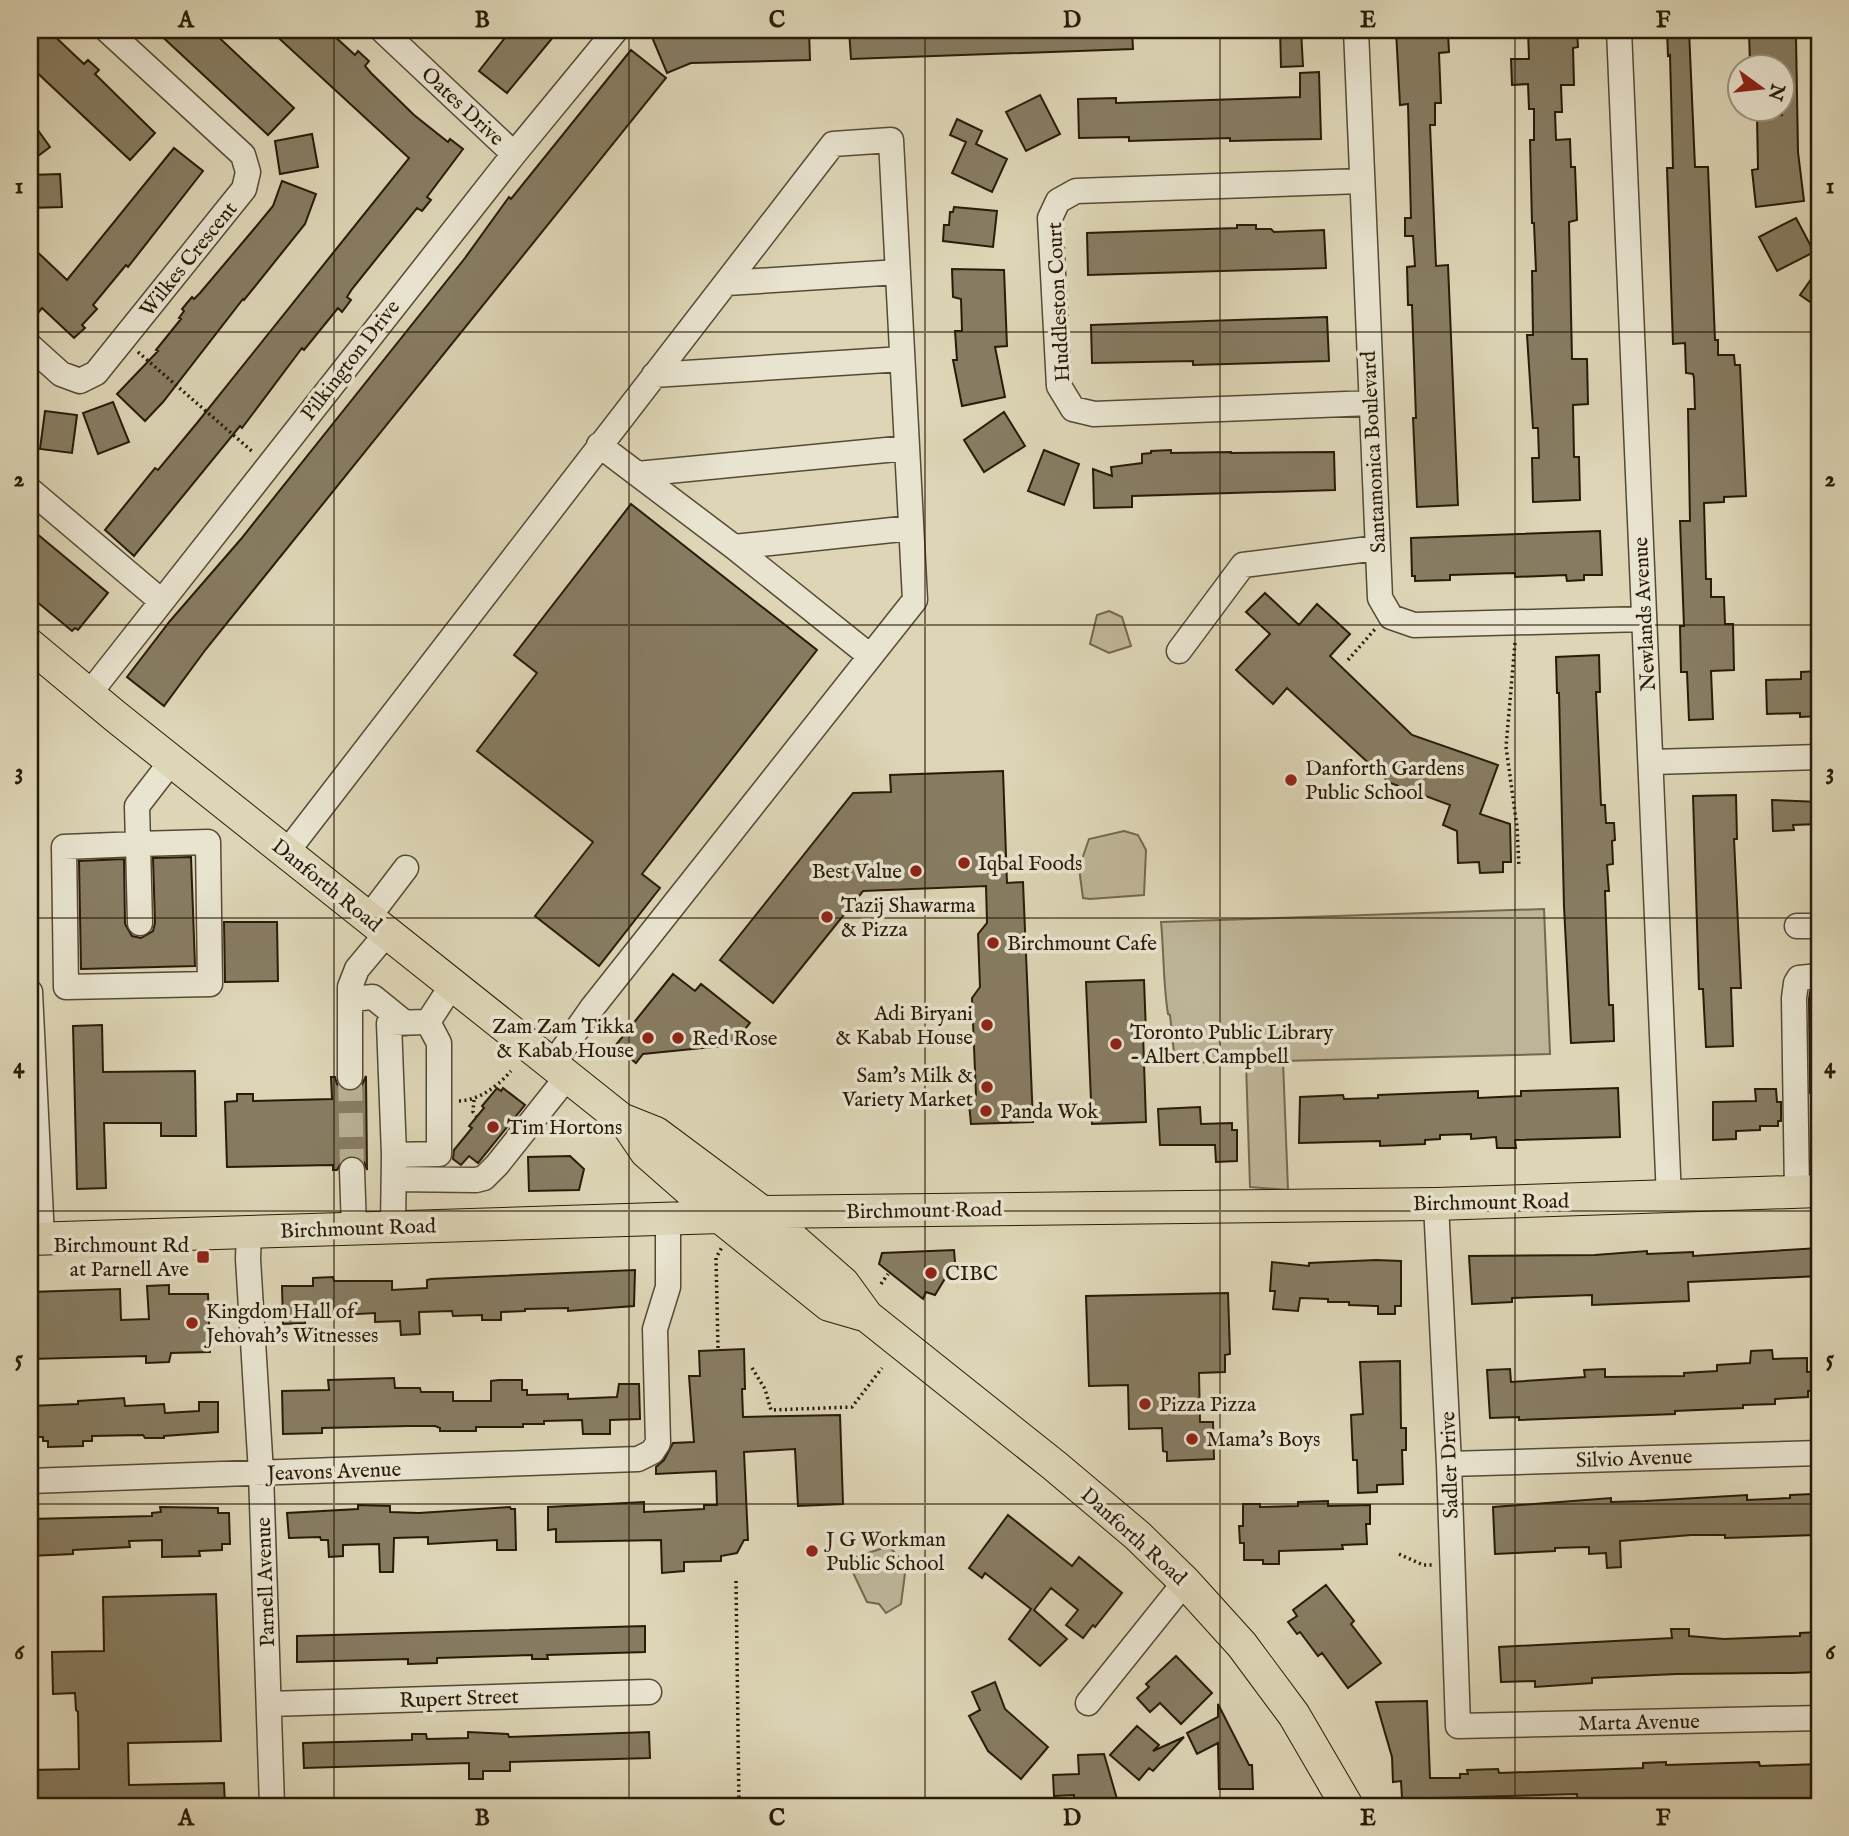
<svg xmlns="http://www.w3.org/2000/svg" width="1849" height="1836" font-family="'IM FELL English',serif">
  <rect width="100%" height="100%" fill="#ddd5b6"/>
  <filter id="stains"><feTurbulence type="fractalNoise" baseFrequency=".00286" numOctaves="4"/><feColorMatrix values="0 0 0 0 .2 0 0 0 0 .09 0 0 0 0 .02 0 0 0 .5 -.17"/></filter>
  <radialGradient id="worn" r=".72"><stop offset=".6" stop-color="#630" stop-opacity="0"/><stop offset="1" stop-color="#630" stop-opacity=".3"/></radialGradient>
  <!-- green -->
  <path fill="#beb598" stroke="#746850" stroke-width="2" d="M1109,611L1122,617L1131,646L1109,653L1090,644L1097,615Z
    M1124,831L1138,835L1146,850L1144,895L1090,899L1083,898L1079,868L1089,839Z
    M1544,909L1550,1054L1283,1061L1288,1190L1250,1187L1246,1063L1175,1062L1170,1015L1168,1014C1163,983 1164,953 1161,922Z
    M889,1546L906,1566L901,1604L886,1613L879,1604L867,1602L847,1560Z"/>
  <!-- building -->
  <path fill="#877c62" stroke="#291b08" stroke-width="2" d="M30,30H48L84,64L88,60L99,70L95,74L155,133L130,160L30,66Z
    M155,30H211L294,108L268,135Z
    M270,30H324L331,37L333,35L355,55L358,51L369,61L365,66L371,73L414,115L448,142L450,139L463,149L427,197L431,200L422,211L417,208L352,289L347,297L351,300L342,312L338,308L304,350L302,348L242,428L240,426L134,556L105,530L155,468L158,470L197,423L409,158Z
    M511,30H559L507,93L479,71Z
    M649,30H809L810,60L691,63L667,73Z
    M849,30H1132L1133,49L851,59Z
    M1280,30H1301L1303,66L1281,67Z
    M1396,30H1438L1439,33H1448L1449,52L1439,53L1441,103H1435V125H1430L1436,266L1448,265L1458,505L1417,507L1413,418H1416L1412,305H1408L1407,267L1415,266L1413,236H1405V218H1411L1408,104L1400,105Z
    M1528,30H1577L1578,47L1573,48L1574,85H1561L1562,112H1555L1556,140L1570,139L1571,167H1575L1577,220L1569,222L1572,359H1587L1588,404L1573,405L1574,457H1579L1580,500L1533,502L1532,458H1539L1538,428H1533L1527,335H1533L1532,271H1536L1534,223H1532L1530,140H1534V109H1529L1528,84L1512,85L1511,59H1529Z
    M1667,30H1689L1695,167H1708L1715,340H1718V355H1734L1735,365H1740L1746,496L1724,497V502L1704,503L1706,579H1711V597H1724L1725,624H1733L1734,670L1711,671L1713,719L1689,720L1687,672H1681L1680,626H1684L1680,521H1690L1688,409H1695L1694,378L1693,374L1686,373L1685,343L1673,344L1667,168H1673L1670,55L1668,56Z
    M1749,30H1790L1791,37H1796L1798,152L1804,201L1756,207L1752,170L1758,169L1757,116L1782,115V66H1750Z
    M631,50L666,78L206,649L164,706L127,677L170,621L241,539L465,258L509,197L511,199Z
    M1319,72L1321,139L1230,141V138L1129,141V137L1079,138L1078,99L1116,98V103L1300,97V73Z
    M1040,95L1060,134L1026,151L1006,112Z
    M30,119L50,147L30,162Z
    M957,119L982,131L976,144L1007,159L992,192L952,173L966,142L950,135Z
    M312,134L318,167L280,174L275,141Z
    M174,148L203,171L128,267L126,265L93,305L97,309L82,325L85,328L74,338L42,308L38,313L30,306V245L67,280Z
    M60,174L62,207L30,208V175Z
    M282,181L316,194L305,224L244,300L243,299L163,402L145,421L117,394L158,351L156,350L181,319L179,318L184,311L182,309L192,297L194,299L200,293L254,229L273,206Z
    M954,207L997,211L993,247L943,241L944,225H949L950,212H953Z
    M1796,218L1814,252L1777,271L1759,237Z
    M1237,225H1256V229H1271L1274,232L1324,230L1326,268L1088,275L1087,233L1237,228Z
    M1819,268V308L1800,295Z
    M952,269L1004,270L1007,346L995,347L1005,397L962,406L953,360H957L955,331H962L961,299L953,297Z
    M1327,317L1329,361L1193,365V361L1092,363L1091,325Z
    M113,402L129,442L98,454L83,413Z
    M45,411L77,415L72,453L40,449Z
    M1004,412L1025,446L984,472L964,440Z
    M1044,450L1079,464L1064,505L1028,491Z
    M1171,450V453L1231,452V453L1334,452L1335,490L1132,496V507L1094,508L1093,469L1112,476L1111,467L1142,463V454L1151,453V451Z
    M631,504L817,650L642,874L660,888L599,966L535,916L593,842L477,751L537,673L514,655Z
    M30,528L108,593L78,630L75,628L72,631L30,596Z
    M1600,531L1602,575H1584V580L1567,581L1566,575L1515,577V573L1450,575V580L1415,581V576H1412L1411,538Z
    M1265,593L1299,625L1317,604L1350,634L1330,656L1412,735L1498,765L1480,814L1510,824L1511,862H1503V872L1480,873L1479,862L1458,863L1457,831L1443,825L1450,805L1385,781L1386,779L1287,688L1273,704L1236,670L1270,634L1246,612Z
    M1599,655L1600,692H1596L1601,805H1605L1606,823H1614L1615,840L1612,841L1613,864L1607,865L1609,891H1605L1609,1005H1613L1614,1041L1571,1043L1564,906L1559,693H1557L1556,657Z
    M1819,671V716L1800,717V713L1767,714L1766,680L1801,679V672Z
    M1003,771L1007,883L1023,882L1033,1122L971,1124L969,1103L976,1095L972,998L980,987L978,934L987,923L986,886L863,891L773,1003L720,960L853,793L891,792L890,775Z
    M1736,795L1737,839H1734L1741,988H1731L1733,1046L1706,1047L1703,989H1699L1693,796Z
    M1772,800L1819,802V824L1793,825L1794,830L1773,831Z
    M191,857L195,966L81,969L79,861L124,859L125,924L132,936L141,938L153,931L155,923L153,858Z
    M224,922H277L278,981L225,982Z
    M673,974L695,991L701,984L750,1023L732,1045L643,1054L636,1063L615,1046Z
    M1144,980L1146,1033H1143L1146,1122L1092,1124L1086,982Z
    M1819,991V1093H1810L1809,999L1810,992Z
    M102,1025L103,1072L195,1071L196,1136H161V1123H104L106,1188L77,1189L73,1026Z
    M366,1076L367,1170L364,1162L352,1155L344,1158L337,1170H333V1165L227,1167L225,1102L237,1101V1094H253V1101L332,1099L331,1077H335L337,1084L342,1089L351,1092L362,1085Z
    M497,1088L501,1091L503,1088L525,1105L478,1163L469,1156L461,1165L453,1159L454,1150L472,1128L469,1126L484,1108L482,1106Z
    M1618,1088L1620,1137L1515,1140L1516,1148H1497L1496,1137L1471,1139V1134L1440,1135V1139L1425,1140V1144L1380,1146V1141L1299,1143L1300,1097L1343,1095L1344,1099L1378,1098V1095L1478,1091V1098L1521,1096V1091Z
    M1755,1089H1776L1777,1102H1781V1121H1778V1126H1760V1130L1736,1131V1139L1713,1140V1102L1756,1101Z
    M1200,1107L1201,1124L1232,1123V1130H1237V1161L1216,1162L1215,1145H1160L1158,1109Z
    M570,1156L584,1169L579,1190L529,1191L528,1157Z
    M1819,1248V1276L1688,1282L1689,1301L1592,1305V1295L1512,1298V1302L1472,1304L1469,1256L1595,1255L1647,1251V1254L1693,1252V1256Z
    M954,1250L955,1262L935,1295L926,1292L923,1299L879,1264L882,1253Z
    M1376,1260L1401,1261V1306H1395V1314H1378V1306H1376L1349,1305V1302H1328V1299L1300,1298L1298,1311L1273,1309L1275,1291H1270L1272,1262L1309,1266V1263Z
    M635,1270L634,1306L568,1311V1308L525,1309V1311L501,1312V1320H482V1315L453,1316L452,1311L419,1312L420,1334L401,1335L400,1321L375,1322V1313L305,1317V1323L283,1324L282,1286H313V1278L333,1277L334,1281H392V1290L427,1288V1280L431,1279Z
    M169,1285V1294H208L210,1352L171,1353L169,1362L146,1363V1356L30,1359V1292L120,1289L121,1320L149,1319L147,1286Z
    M1228,1293L1230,1354L1225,1355V1372L1199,1373L1200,1422H1213L1214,1459L1167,1461V1452L1163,1451L1162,1428L1129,1429L1128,1385L1089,1386L1086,1296Z
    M744,1349L745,1389H742L743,1417L840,1415L843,1504L798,1506L795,1449L744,1452L748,1540H744L737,1553L721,1556V1561L684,1562V1571L662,1573L661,1540L556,1542V1529L548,1530V1507L644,1502V1512L704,1509V1505H717L716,1471L656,1474V1467L664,1460L673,1443L694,1442L689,1376H700L699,1351Z
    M1772,1350L1773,1359L1807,1358V1372L1819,1371V1390L1808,1391V1397L1775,1399V1404L1743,1405V1408L1675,1411V1414L1519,1420V1417L1490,1418L1487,1370L1510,1369L1511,1382L1585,1377L1584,1370L1605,1369V1377L1684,1376V1373L1717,1371V1365L1750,1363L1751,1351Z
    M1400,1361L1401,1428H1406V1450H1402L1403,1484L1377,1485V1492L1358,1493L1357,1460H1353L1351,1415L1363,1414L1360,1362Z
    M394,1378L395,1388H420L421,1392H453V1401H491V1381L499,1380H522V1390H527V1395L568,1394V1399L617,1397L619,1384H639L640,1419L610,1420V1434H583L582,1420L544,1421V1424H523V1427H476V1431H440V1428L435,1426H408L322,1428V1433L283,1434L282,1391L329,1390L328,1380Z
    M124,1398L125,1406L164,1404L165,1413L199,1411V1402H218V1432L164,1436V1438H145L143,1435L92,1436V1441H83V1446L48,1447V1441H43V1437H30V1406L78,1404V1401Z
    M1813,1494L1815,1535L1725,1538V1535H1691L1620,1541L1621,1567L1607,1568L1606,1553L1589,1554V1547L1555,1548V1551L1495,1554L1493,1507L1611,1498V1502L1645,1501L1747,1495V1500L1790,1498V1495Z
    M1328,1501V1506L1370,1505V1524H1366L1367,1544L1342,1545L1343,1549L1279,1551V1564H1263V1560H1244V1543H1240L1239,1526H1243V1504H1260V1507L1298,1506V1502Z
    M358,1505L390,1506V1512L419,1513L510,1507L511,1509H515L516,1550H497V1540L428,1544V1537L394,1538L393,1572H380L379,1544L343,1545V1556L329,1557L328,1540H321L320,1537L289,1538L287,1513L358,1509Z
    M160,1507L218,1508V1513H229L230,1544H222V1550L199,1551L200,1556L162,1557V1540L129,1541L130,1547L73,1550V1554L30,1556V1519L152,1516V1513L161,1512Z
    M1008,1515L1072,1566L1079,1557L1122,1593L1095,1627L1093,1625L1083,1638L1066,1625L1078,1610L1051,1588L1034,1610L1067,1639L1040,1666L1009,1639L1031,1609L985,1573L982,1578L969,1568Z
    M1326,1585L1354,1621L1351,1624L1381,1663L1348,1688L1322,1653L1318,1656L1300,1632L1297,1634L1288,1622L1297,1616L1293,1610Z
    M216,1594L221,1741L128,1743L129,1785L224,1783L225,1806H30V1770L79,1769L78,1712L76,1710L75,1693L53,1694L52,1652L104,1651L103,1597Z
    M645,1626V1652L547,1655L548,1659H532V1655L437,1658V1663L408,1664V1659L297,1662V1636Z
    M1671,1629H1689V1636L1724,1639L1800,1636V1633L1819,1632V1668L1815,1669V1672L1792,1673L1676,1674L1592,1678V1683L1535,1687V1681L1501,1682L1499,1647L1672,1638Z
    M1176,1656L1212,1693L1181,1724L1160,1703L1150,1712L1137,1698L1149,1687L1146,1684Z
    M995,1682L1005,1709L1048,1747L1021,1779L988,1751L969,1716L980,1710L972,1692Z
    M1427,1701L1430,1778H1460V1774H1468L1467,1770L1498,1769L1499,1773L1643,1768V1763L1666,1762V1765L1759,1762L1760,1766L1819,1764V1800L1578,1806L1577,1794L1438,1798V1806H1410L1409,1798H1402L1401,1781L1393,1782L1392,1757L1376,1702Z
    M1218,1704L1249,1765H1252L1253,1789H1219L1218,1743L1197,1754L1187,1733L1218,1717Z
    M1137,1726L1159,1745L1153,1751L1184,1737L1153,1771L1149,1768L1139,1780L1110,1755Z
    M468,1732L508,1734L509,1737L649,1732L650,1758L510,1762V1771H483V1779H469V1763L304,1768L303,1743L412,1740V1734H426L427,1739L468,1738Z
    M1104,1754L1117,1799L1079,1801L1074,1799V1795L1054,1796L1053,1775L1079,1774L1078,1755Z"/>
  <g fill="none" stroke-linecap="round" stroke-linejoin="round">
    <!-- minor-tunnel -->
    <path stroke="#b9b093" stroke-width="24" stroke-dasharray="24 12" stroke-linecap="butt" d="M350,1077L352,1170"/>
    <defs>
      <path id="minor" d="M382,30L514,154
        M1356,30L1380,598L1391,617L1414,625L1644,619
        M1619,30L1669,1198
        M1361,181L1076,191L1058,201L1050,218L1059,386L1073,409L1094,414L1371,403
        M727,283L898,272
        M30,346L61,374L80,381L96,373L244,189L248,172L243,155L107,30
        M654,375L902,359
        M599,445L734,547L870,656
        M637,474L907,448
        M30,490L160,600
        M734,547L911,528
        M1179,651L1243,565L1377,548
        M89,694L514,154L616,30
        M1652,762L1819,757
        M286,853L833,144L891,140L915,600L592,1008L552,1065
        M368,918L406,868
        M140,923L138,844L64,847L66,987L210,984L208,842L138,844L137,806L171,762
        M1797,926H1819
        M30,992L42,1238
        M350,999L373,997L405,1023
        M350,1077V987L357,969L387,933
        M394,1155L439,1154V1043L428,1022L452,985
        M352,1170L354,1228
        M394,1179L476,1180L484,1178L497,1165L567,1077
        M1797,1192L1794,998L1796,983L1799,978L1819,976
        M1436,1204L1449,1464L1458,1726L1819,1718
        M393,1226L394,1155L389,1023L428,1022
        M249,1232L248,1259L261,1473L272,1806
        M1449,1464L1819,1453
        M30,1481L638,1459L652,1452L658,1443L655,1329L668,1287V1219
        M1088,1703L1185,1582
        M269,1704L649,1692"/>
      <path id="major" d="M30,645L115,716L621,1119L656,1133L762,1212L843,1283L867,1316L1055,1466L1138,1536L1185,1582L1242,1645L1294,1715L1347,1806
        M627,1124L646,1152L720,1217L829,1305L867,1316
        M30,1239L720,1217L762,1212L1436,1204L1819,1191"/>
    </defs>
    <!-- minor casing -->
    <use href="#minor" stroke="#564a34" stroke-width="27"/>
    <!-- major casing -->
    <use href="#major" stroke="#291b08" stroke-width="34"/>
    <!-- path -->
    <path stroke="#291b08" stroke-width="3.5" stroke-dasharray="2 3.5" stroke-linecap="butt" d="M138,352L254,453
      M1515,643L1506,747L1517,827L1519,867
      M1348,660L1376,628
      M474,1100L473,1112L477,1117
      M459,1101C479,1100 497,1087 511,1071
      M881,1284L888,1274
      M718,1348L716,1258L722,1247
      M752,1368L765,1389L771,1410L852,1407L882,1368
      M1399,1554L1423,1565H1433
      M736,1581L739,1806"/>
    <!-- minor -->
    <use href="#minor" stroke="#e9e4d0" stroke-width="24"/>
    <!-- major -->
    <use href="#major" stroke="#ddd5b6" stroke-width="32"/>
  </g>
  <!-- grid -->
  <path fill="none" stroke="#291b08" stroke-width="2" stroke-opacity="0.55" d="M334,30V1806M629,30V1806M925,30V1806M1220,30V1806M1515,30V1806M30,332H1819M30,625H1819M30,918H1819M30,1211H1819M30,1504H1819"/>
  <!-- markers -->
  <g fill="#8f2418" stroke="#e9e4d0" stroke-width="2.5">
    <circle cx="1291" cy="780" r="7"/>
    <circle cx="964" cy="863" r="7"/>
    <circle cx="916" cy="871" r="7"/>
    <circle cx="827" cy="917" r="7"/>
    <circle cx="993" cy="943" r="7"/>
    <circle cx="987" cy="1025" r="7"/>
    <circle cx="648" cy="1038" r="7"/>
    <circle cx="678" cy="1038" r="7"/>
    <circle cx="1116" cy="1044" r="7"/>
    <circle cx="987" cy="1087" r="7"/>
    <circle cx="986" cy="1111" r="7"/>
    <circle cx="493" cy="1127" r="7"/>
    <rect x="196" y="1250" width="14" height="14" rx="3.5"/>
    <circle cx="931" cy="1273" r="7"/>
    <circle cx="192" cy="1323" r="7"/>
    <circle cx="1145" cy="1404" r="7"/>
    <circle cx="1192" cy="1439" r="7"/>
    <circle cx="812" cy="1551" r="7"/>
  </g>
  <g text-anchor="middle" stroke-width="7" stroke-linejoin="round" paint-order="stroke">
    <!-- street labels -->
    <g font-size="21" fill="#291b08" stroke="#e9e4d0">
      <text transform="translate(463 106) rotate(43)" y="7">Oates Drive</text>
      <text transform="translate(188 259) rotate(-51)" y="7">Wilkes Crescent</text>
      <text transform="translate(1058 302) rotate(-93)" y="7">Huddleston Court</text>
      <text transform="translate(350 360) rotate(-52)" y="7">Pilkington Drive</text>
      <text transform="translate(1373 452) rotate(-93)" y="7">Santamonica Boulevard</text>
      <text transform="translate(1644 614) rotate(-93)" y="7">Newlands Avenue</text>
      <text transform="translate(327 885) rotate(39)" y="7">Danforth Road</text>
      <text transform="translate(1491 1202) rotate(-1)" y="7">Birchmount Road</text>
      <text transform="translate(924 1210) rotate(-1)" y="7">Birchmount Road</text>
      <text transform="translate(358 1228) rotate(-2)" y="7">Birchmount Road</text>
      <text transform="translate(1634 1458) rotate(-2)" y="7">Silvio Avenue</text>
      <text transform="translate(1449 1465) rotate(-92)" y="7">Sadler Drive</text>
      <text transform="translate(334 1471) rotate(-2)" y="7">Jeavons Avenue</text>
      <text transform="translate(1134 1536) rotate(42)" y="7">Danforth Road</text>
      <text transform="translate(265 1582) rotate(-92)" y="7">Parnell Avenue</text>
      <text transform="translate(459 1698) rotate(-2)" y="7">Rupert Street</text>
      <text transform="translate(1639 1722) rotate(-1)" y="7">Marta Avenue</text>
    </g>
    <!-- poi labels -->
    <g font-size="21" fill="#291b08" stroke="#e9e4d0" text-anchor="start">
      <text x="1305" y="775">Danforth Gardens<tspan x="1305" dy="24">Public School</tspan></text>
      <text x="978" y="870">Iqbal Foods</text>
      <text x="902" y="878" text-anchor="end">Best Value</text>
      <text x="841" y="912">Tazij Shawarma<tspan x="841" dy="24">&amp; Pizza</tspan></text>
      <text x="1007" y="950">Birchmount Cafe</text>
      <text x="973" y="1020" text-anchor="end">Adi Biryani<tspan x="973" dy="24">&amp; Kabab House</tspan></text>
      <text x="634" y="1033" text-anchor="end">Zam Zam Tikka<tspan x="634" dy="24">&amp; Kabab House</tspan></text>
      <text x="1130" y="1039">Toronto Public Library<tspan x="1130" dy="24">- Albert Campbell</tspan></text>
      <text x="692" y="1045">Red Rose</text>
      <text x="973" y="1082" text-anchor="end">Sam's Milk &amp;<tspan x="973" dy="24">Variety Market</tspan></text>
      <text x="1000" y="1118">Panda Wok</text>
      <text x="507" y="1134">Tim Hortons</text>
      <text x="189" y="1252" text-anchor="end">Birchmount Rd<tspan x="189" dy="24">at Parnell Ave</tspan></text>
      <text x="945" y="1280">CIBC</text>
      <text x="206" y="1318">Kingdom Hall of<tspan x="206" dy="24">Jehovah's Witnesses</tspan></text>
      <text x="1159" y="1411">Pizza Pizza</text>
      <text x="1206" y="1446">Mama's Boys</text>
      <text x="826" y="1546">J G Workman<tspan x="826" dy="24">Public School</tspan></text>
    </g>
  </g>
  <!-- margin -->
  <rect width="1849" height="1836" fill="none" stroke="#ddd5b6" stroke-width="77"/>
  <!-- north arrow -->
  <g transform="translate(1761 88) rotate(105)"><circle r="33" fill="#e9e4d0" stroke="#9c9480" stroke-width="2"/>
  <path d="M0-5L12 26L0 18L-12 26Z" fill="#8f2418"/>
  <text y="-10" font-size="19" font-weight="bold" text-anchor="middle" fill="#291b08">N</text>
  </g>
  <rect x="38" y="38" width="1773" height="1760" fill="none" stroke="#291b08" stroke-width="2.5"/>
  <g font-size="23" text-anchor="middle" font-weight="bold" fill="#291b08">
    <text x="186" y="27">A</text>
    <text x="482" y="27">B</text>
    <text x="777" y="27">C</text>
    <text x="1072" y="27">D</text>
    <text x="1368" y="27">E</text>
    <text x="1663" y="27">F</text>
    <text x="19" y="193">1</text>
    <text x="1830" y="193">1</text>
    <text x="19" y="486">2</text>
    <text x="1830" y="486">2</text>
    <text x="19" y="779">3</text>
    <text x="1830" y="779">3</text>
    <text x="19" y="1073">4</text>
    <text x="1830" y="1073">4</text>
    <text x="19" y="1366">5</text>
    <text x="1830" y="1366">5</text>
    <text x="19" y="1659">6</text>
    <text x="1830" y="1659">6</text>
    <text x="186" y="1825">A</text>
    <text x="482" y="1825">B</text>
    <text x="777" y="1825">C</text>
    <text x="1072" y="1825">D</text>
    <text x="1368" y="1825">E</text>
    <text x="1663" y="1825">F</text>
  </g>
  <rect width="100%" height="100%" filter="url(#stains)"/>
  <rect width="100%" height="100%" fill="url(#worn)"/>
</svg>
